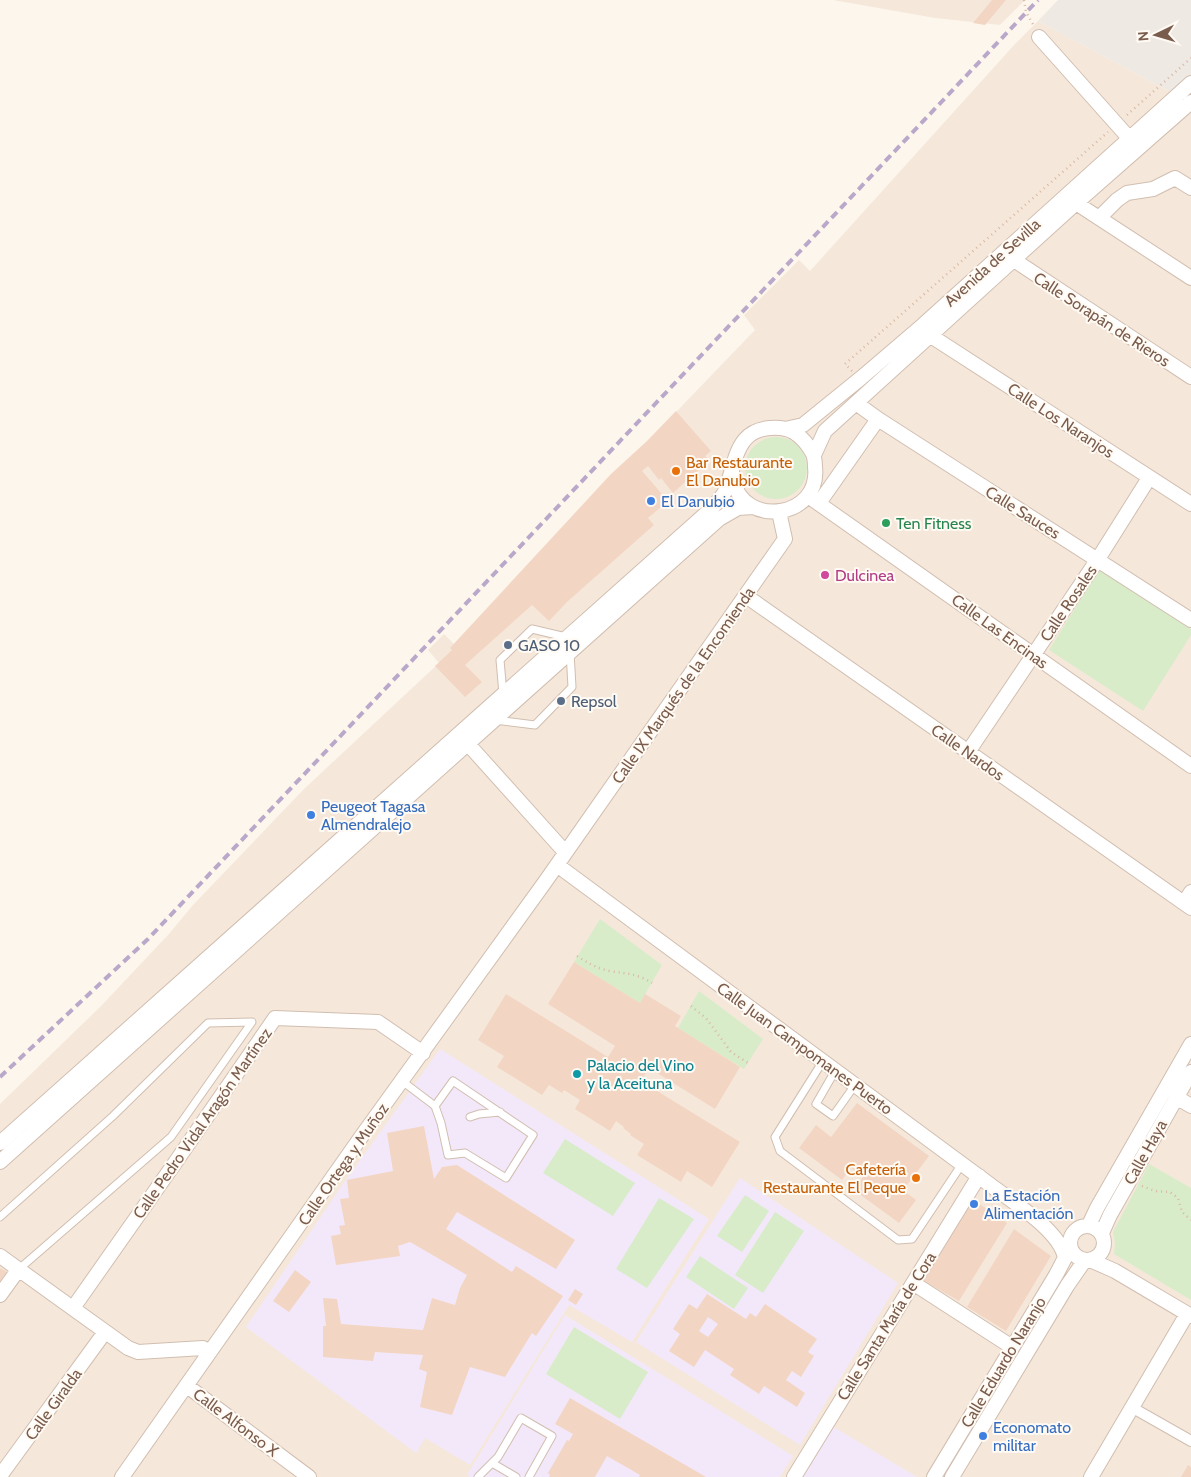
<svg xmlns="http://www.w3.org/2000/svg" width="1191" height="1477" font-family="Cabin,sans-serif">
  <rect width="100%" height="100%" fill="#fdf6ec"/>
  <!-- residential -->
  <path fill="#f5e8da" d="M833,0H1025L1000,25L935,18Z
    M1038,21L1191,103V1477H0V1104L101,1006L168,935L193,905L304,789L439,663L428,650L444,634L457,647L678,410L755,330L744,315L799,260L810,271L1015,44Z"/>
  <!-- industrial -->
  <path fill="#efe9e4" d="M1058,0H1191V103L1038,21Z"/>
  <!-- education -->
  <path fill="#f3e8fa" d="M440,1049L709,1219L632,1342L569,1305L470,1465L425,1438L416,1453L246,1327L341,1187Z
    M740,1178L898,1283L800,1445L636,1342Z
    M565,1315L793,1456L780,1477H470L467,1475Z
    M832,1426L917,1477H801Z"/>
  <!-- green -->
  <path fill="#d8ecc9" d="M745 468a31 31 0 1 1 62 0a31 31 0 1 1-62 0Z
    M1099,570L1191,629V635L1143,711L1049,650Z
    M600,919L662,965L640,1003L574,962Z
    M699,991L763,1039L744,1069L678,1028Z
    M565,1139L635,1183L613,1216L543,1173Z
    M1149,1164L1191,1188V1300L1114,1254L1115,1243L1113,1232Z
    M745,1195L769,1211L742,1252L717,1236Z
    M659,1198L694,1219L647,1288L616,1269Z
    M775,1212L804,1231L763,1293L735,1275Z
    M700,1256L748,1288L734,1309L686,1277Z
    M574,1327L648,1372L620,1419L546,1374Z"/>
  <!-- building -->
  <path fill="#f3d5c3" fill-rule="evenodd" d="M992,0H1006L985,25L973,23Z
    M676,411L711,451L705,456L708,459L703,464L704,465L673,493L661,478L659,480L648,466L642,471L668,501L648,518L654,525L567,602L549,621L532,605L465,665L482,682L465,697L435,666L452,650L450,648L611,474L647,441Z
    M574,962L640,1003L645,994L681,1016L675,1026L740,1067L715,1109L649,1068L641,1081L740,1142L712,1187L687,1171L681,1182L637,1155L644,1144L630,1135L631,1134L623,1128L624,1127L616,1121L610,1131L575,1109L580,1100L564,1090L562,1093L549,1085L542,1095L497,1067L504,1056L478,1040L506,994L608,1057L615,1046L548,1004Z
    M857,1103L929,1156L903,1190L916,1200L899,1223L854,1190L863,1177L851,1168L842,1180L799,1148L816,1125L831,1137Z
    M424,1126L434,1179L442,1167L457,1165L575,1240L556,1269L457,1212L446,1229L512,1272L516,1266L563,1296L536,1336L532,1333L505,1377L470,1367L452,1415L420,1407L427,1372L419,1369L423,1355L375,1352L373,1361L323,1357V1326H326L323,1298L337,1299L341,1324L423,1330L432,1298L455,1305L460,1288L467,1275L410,1242L398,1246L400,1256L336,1265L331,1236L341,1234L339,1226L345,1225L340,1199L349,1198L347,1180L393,1171L387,1133Z
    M971,1198L1007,1223L959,1301L924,1281Z
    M1014,1229L1051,1256L1006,1331L967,1307Z
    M0,1268L7,1272L0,1281Z
    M295,1270L311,1282L289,1312L273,1301Z
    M575,1289L583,1294L576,1305L568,1300Z
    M707,1294L746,1319L750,1313L756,1317L765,1304L817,1339L808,1352L814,1356L801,1377L792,1371L786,1380L805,1393L797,1407L764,1386L759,1394L730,1375L734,1369L705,1350L694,1367L669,1351L680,1334L673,1329L689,1304L697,1309ZM708,1317L718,1324L708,1337L699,1331Z
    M570,1398L706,1477H639L640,1475L607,1456L595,1477H549L550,1475L548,1473L567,1440L569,1441L573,1434L555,1424Z
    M1188,1465L1191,1467V1477H1181Z"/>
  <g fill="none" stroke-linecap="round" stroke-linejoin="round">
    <defs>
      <path id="service" d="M503,694L500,660L532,629L566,637
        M495,720L535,725L572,687L570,652
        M823,1061L775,1137L780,1151L898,1240L912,1239L962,1164
        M835,1071L816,1104L833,1116L855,1085
        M402,1081L435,1106L441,1123L448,1155L465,1153L506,1178L533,1135L453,1081L435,1106
        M470,1117L479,1114L500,1112
        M0,1217L113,1116L208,1023L252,1022L171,1137L18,1270
        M492,1463L516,1477
        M478,1477L498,1457L521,1418L552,1436L529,1477"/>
      <path id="pedestrian" d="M1133,1408L1191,1441"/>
      <path id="minor" d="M1039,37L1129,138
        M1076,203L1191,278
        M1099,218L1117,200L1127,193L1153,189L1175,178L1191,188
        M1014,260L1191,377
        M931,336L1191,504
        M856,403L878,419L1191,620
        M785,429L803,425L861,378L923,325L1191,83
        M814,455L825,431L1076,203L1191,102
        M808,496L1191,766
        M819,503L878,419
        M746,596L1191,908
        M468,744L565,852
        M968,752L1098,559L1149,478
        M557,865L989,1184C1011,1201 1060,1230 1065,1258
        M1184,903L1191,892
        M1176,1097L1191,1106
        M0,1143C237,933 472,720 710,510C715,504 724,496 726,489C737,458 736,425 780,428C795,429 805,440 812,452C815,457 815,462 815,467C821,518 744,529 733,480C732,475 732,469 732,464
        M0,1162L719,519L738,508L753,507
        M1089,1225L1097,1208L1191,1044
        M1070 1243a17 17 0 1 1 34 0a17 17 0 1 1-34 0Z
        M1102,1233L1110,1215L1191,1072
        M0,1256L128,1348L138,1352L203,1348L210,1352
        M1090,1260L1115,1271L1191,1316
        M913,1283L1012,1347
        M0,1295L18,1270
        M73,1308L177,1160L275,1018L378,1022L423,1053
        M187,1386L309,1477
        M0,1476L105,1332
        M122,1477L361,1137L545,882L785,539L779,512
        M794,1477L979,1176
        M934,1477L1056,1275L1068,1252
        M952,1477L1067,1286L1085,1260
        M1091,1477L1187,1314"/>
    </defs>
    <!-- service casing -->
    <use href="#service" stroke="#d1beb0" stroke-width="9"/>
    <!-- pedestrian casing -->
    <use href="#pedestrian" stroke="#d1beb0" stroke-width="12"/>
    <!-- minor casing -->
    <use href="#minor" stroke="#d1beb0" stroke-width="16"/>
    <!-- path -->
    <path stroke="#d9b8a5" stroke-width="2.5" stroke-dasharray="1 4" stroke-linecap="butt" d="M1024,0L1026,12L1034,26
      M1127,115L1191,58
      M852,371L845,364L1108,132
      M577,956C588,963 598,969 610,971C627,974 636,973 652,983
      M691,1006L706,1018L731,1052L748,1063
      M1142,1186L1155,1191L1170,1192L1178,1198L1182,1212L1191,1220"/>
    <!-- service -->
    <use href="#service" stroke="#fff" stroke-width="7"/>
    <!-- pedestrian -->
    <use href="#pedestrian" stroke="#fff" stroke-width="10"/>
    <!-- minor -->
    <use href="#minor" stroke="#fff" stroke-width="14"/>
    <!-- rail -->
    <path stroke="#b9a8c9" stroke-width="4" stroke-dasharray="8 5" stroke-linecap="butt" d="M0,1077L148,939L1038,0"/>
  </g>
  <!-- markers -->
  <g fill="#e8710a" stroke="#fffaf3" stroke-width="2">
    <circle cx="676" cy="471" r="5"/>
    <circle cx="916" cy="1178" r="5"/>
  </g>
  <g fill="#3f7fe0" stroke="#fffaf3" stroke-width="2">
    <circle cx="651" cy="501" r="5"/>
    <circle cx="311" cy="815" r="5"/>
    <circle cx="974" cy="1204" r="5"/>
    <circle cx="983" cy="1436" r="5"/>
  </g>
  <circle fill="#2e9e5b" stroke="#fffaf3" stroke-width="2" cx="886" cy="523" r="5"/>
  <circle fill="#d1479c" stroke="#fffaf3" stroke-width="2" cx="825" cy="575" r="5"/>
  <g fill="#5c6f8a" stroke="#fffaf3" stroke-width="2">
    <circle cx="508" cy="645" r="5"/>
    <circle cx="561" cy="701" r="5"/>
  </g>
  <circle fill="#0f9aa8" stroke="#fffaf3" stroke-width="2" cx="577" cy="1074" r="5"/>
  <g text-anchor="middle" stroke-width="4" stroke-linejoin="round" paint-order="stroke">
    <!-- street labels -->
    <g font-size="16" fill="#7a5c4d" stroke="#fffaf3">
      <text transform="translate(992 262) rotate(-42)" y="6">Avenida de Sevilla</text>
      <text transform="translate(1102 319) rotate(33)" y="6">Calle Sorapán de Rieros</text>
      <text transform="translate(1061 420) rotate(33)" y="6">Calle Los Naranjos</text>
      <text transform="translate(1023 512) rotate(32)" y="6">Calle Sauces</text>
      <text transform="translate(1068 603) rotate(-56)" y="6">Calle Rosales</text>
      <text transform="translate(1000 631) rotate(36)" y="6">Calle Las Encinas</text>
      <text transform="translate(683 685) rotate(-55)" y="6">Calle IX Marqués de la Encomienda</text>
      <text transform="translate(968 752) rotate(35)" y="6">Calle Nardos</text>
      <text transform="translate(805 1048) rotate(36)" y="6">Calle Juan Campomanes Puerto</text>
      <text transform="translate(202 1123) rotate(-55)" y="6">Calle Pedro Vidal Aragón Martínez</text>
      <text transform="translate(1145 1152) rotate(-61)" y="6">Calle Haya</text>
      <text transform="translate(343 1164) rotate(-55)" y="6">Calle Ortega y Muñoz</text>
      <text transform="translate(886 1326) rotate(-58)" y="6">Calle Santa María de Cora</text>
      <text transform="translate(1003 1362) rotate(-59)" y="6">Calle Eduardo Naranjo</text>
      <text transform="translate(53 1404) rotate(-54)" y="6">Calle Giralda</text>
      <text transform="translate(236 1422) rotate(37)" y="6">Calle Alfonso X</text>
    </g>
    <!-- food labels -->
    <g font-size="16" fill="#c56008" stroke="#fffaf3" text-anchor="start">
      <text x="686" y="468">Bar Restaurante<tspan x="686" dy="18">El Danubio</tspan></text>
      <text x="906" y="1175" text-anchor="end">Cafetería<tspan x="906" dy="18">Restaurante El Peque</tspan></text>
    </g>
    <!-- shop labels -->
    <g font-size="16" fill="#366cbe" stroke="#fffaf3" text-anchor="start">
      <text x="661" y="507">El Danubio</text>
      <text x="321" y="812">Peugeot Tagasa<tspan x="321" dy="18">Almendralejo</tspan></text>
      <text x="984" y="1201">La Estación<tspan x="984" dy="18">Alimentación</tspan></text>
      <text x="993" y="1433">Economato<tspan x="993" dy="18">militar</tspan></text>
    </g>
    <!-- leisure labels -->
    <g font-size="16" fill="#27864d" stroke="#fffaf3" text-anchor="start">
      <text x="896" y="529">Ten Fitness</text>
    </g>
    <!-- hotel labels -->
    <g font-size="16" fill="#b23c85" stroke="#fffaf3" text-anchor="start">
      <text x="835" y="581">Dulcinea</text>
    </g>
    <!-- service labels -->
    <g font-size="16" fill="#4e5e75" stroke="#fffaf3" text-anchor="start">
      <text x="518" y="651">GASO 10</text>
      <text x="571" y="707">Repsol</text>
    </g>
    <!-- culture labels -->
    <g font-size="16" fill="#0d838f" stroke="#fffaf3" text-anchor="start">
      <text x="587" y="1071">Palacio del Vino<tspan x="587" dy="18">y la Aceituna</tspan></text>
    </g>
  </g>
  <!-- north arrow -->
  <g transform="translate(1156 35) rotate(265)" stroke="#fffaf3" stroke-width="4" paint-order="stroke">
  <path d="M0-4L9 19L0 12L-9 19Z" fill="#7a5c4d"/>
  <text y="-8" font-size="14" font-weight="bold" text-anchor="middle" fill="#7a5c4d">N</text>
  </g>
</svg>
